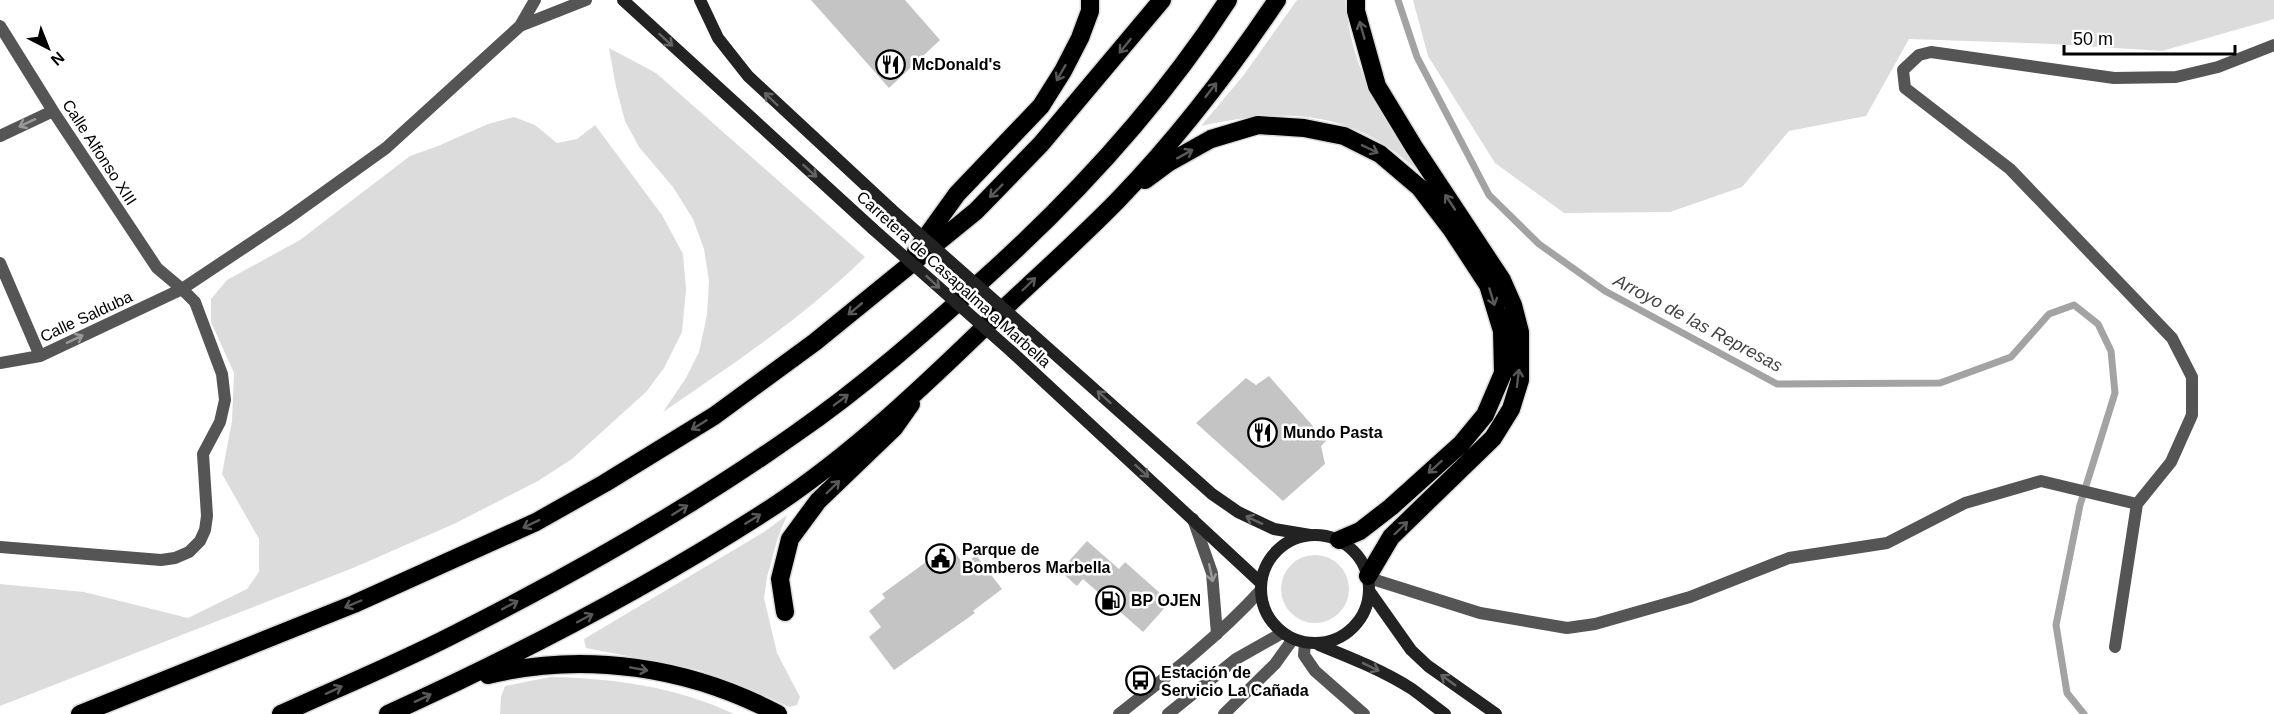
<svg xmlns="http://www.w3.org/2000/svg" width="2274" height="714" font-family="Arial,sans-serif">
  <rect width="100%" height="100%" fill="#fff"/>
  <!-- green -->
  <path fill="#dcdcdc" d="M1297,0H1345C1352,72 1382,120 1425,177C1412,166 1399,154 1385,145C1327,107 1266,112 1201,126L1243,76Z
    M1413,0H2274V19L2162,51L2052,44L1909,39L1866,116L1789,131L1742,187L1670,212L1564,213L1495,163L1428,56Z
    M609,48L656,73L865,257C804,317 732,365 663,412L686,378L699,352L707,315L709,281L704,249L693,219L673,187L639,147L625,121L616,87Z
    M514,117L535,125L557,143L577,139L595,125L662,215L683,254L686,289L682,332L664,368L646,392L572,459L538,481L456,523L353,568L0,706V584L84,592L188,618L247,589L259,572V539L222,474L232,421L234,373L211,322V299L227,280L300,240L410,156L438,146L488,124Z
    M787,515L778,537L767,577L764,598L777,653L800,697L797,705L789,707L768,697L699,670L586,648L584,639L764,532Z
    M1281 589a34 34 0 1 1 68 0a34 34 0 1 1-68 0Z
    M550,677C612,678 678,687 734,714H500L501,697L505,686Z"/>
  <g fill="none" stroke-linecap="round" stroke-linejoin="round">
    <!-- stream -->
    <path stroke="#a3a3a3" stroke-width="7" d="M1398,0L1417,57L1489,195L1539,244L1605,291L1777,384L1940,383L2011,357L2049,314L2074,305L2098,324L2111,351L2115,393L2080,505L2056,625L2067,693L2084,714"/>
  </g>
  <!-- building -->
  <path fill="#c4c4c4" d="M811,0H905L940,40L889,88Z
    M1269,376L1326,441L1321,446L1325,464L1283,501L1196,423L1246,378L1256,385Z
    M1087,541L1119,569L1125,562L1170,602L1143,632L1083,579L1077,586L1060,571Z
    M952,548L964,565L976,555L1002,589L973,611L975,613L894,670L869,637L881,627L869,611L885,598L882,594L933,557L935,560Z"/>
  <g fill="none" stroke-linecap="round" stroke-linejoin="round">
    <defs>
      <path id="motorway" d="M1356,0V11L1377,86L1414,147L1502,280L1513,305L1520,332V380L1511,409L1493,438L1391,537L1368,576
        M1145,180L1168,163L1211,139L1258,125L1304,128L1344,136L1380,154L1420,188L1452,230L1488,285L1502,331L1503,373L1485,415L1461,444L1391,507L1360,531L1339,540
        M916,251L957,194L1041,106L1063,71L1080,38L1090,11V0
        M785,612L780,579L790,539L818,501L894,428L911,404
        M488,675C585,651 690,667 778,714
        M80,714L354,604L536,522L605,483L714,416L815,342L976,211L1041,144L1162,0
        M281,714C338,688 396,664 451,636C570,576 686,511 795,434C863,387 925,332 986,277C1077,195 1162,102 1228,0
        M388,714C520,654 649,587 771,508C853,454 926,384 996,316C1037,277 1079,240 1118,200C1177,139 1230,70 1277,0"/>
    </defs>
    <!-- motorway casing -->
    <use href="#motorway" stroke="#dbdbdb" stroke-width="21"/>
    <!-- minor -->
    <path stroke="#555" stroke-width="12" d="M0,26L53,111L157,268L182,289L195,302L222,374L225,400L220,422L203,454L207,516L205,530L200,541L189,552L175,558L161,560L0,547
      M520,26L586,0
      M0,136L53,111
      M0,263L40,356
      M0,363L40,356L182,289L287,219L386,148L520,26L535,0
      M2137,504L2171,462L2192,415V377L2172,338L2010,169L1905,88L1903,70L1919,55L1931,52L2114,78L2176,77L2218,67L2274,45
      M1193,519L1212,573L1217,634
      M1369,578L1480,613L1567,628L1595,624L1690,597L1789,558L1887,543L1965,503L2041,481L2137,504L2115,647
      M1305,643L1304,655L1315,671L1364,714
      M1119,714C1169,675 1218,637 1261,590
      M1168,714L1236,659L1282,633
      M1224,714L1275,664L1293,639"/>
    <!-- secondary -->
    <path stroke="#222" stroke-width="12" d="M623,0L873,229
      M700,0L718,38L748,76L891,209
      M1030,332L1212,494L1238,512L1274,529L1310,535
      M1012,352L1261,583
      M1261 589a54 54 0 1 1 108 0a54 54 0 1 1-108 0Z
      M1370,592L1411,650L1428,666L1496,714
      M1319,645C1351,658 1382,670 1412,689C1423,697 1434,706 1445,714"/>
    <!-- motorway -->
    <use href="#motorway" stroke="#000" stroke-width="18"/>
    <!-- secondary-bridge -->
    <path stroke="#222" stroke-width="12" d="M891,209L1030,332
      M873,229L1012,352"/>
  </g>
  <!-- one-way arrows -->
  <defs><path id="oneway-shaft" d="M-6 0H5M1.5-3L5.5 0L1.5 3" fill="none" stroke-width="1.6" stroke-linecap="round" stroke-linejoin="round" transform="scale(1.5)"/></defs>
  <g stroke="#595959">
    <use href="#oneway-shaft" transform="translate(1362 30) rotate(-106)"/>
    <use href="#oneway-shaft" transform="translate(1125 46) rotate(129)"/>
    <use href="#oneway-shaft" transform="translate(1061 73) rotate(120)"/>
    <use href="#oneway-shaft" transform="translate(1211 90) rotate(-52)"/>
    <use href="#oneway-shaft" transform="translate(1370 149) rotate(26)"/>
    <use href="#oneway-shaft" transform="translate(1185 154) rotate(-29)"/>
    <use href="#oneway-shaft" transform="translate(996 191) rotate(135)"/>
    <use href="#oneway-shaft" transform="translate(1450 202) rotate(-124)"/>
    <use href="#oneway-shaft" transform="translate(1029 284) rotate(-44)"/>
    <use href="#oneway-shaft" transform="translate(1492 297) rotate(73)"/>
    <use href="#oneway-shaft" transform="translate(855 309) rotate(140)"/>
    <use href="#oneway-shaft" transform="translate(1518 378) rotate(-83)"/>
    <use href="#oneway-shaft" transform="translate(841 400) rotate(-37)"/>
    <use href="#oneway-shaft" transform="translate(699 425) rotate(148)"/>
    <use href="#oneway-shaft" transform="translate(1435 467) rotate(138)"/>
    <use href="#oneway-shaft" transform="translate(833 487) rotate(-44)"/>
    <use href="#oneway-shaft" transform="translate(680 510) rotate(-32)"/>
    <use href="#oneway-shaft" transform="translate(753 519) rotate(-32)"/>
    <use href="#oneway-shaft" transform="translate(531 524) rotate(154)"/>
    <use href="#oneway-shaft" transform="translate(1401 528) rotate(-44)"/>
    <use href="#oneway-shaft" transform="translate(353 604) rotate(157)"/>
    <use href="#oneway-shaft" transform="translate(510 605) rotate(-28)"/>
    <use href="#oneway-shaft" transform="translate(585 618) rotate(-28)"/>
    <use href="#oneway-shaft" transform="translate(639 669) rotate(10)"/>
    <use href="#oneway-shaft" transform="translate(334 690) rotate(-25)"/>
    <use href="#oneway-shaft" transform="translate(423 698) rotate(-25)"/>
  </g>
  <g stroke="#646464">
    <use href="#oneway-shaft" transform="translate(666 40) rotate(42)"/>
    <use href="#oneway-shaft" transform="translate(771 99) rotate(-136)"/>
    <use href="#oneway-shaft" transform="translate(810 171) rotate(42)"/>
    <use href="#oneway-shaft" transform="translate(933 282) rotate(42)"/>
    <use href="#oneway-shaft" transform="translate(1104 397) rotate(-138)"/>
    <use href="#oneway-shaft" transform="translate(1142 471) rotate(42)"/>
    <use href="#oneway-shaft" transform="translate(1254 520) rotate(-155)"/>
    <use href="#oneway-shaft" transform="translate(1371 667) rotate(26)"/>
    <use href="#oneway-shaft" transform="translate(1448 680) rotate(-144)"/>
  </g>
  <g stroke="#999">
    <use href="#oneway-shaft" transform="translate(27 123) rotate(155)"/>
    <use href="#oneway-shaft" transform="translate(75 339) rotate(-25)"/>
    <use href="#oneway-shaft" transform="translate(1211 573) rotate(78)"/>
  </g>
  <!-- icons -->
  <defs>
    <symbol id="restaurant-ring" viewBox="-11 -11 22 22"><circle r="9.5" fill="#fff" stroke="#000" stroke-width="1.5"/><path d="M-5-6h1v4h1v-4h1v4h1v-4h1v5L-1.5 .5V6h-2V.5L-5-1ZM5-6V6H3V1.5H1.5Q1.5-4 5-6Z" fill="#000"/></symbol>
    <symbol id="civic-ring" viewBox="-11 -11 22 22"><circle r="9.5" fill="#fff" stroke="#000" stroke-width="1.5"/><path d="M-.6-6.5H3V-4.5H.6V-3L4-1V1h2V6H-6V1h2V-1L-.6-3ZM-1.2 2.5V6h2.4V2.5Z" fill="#000"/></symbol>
    <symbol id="fuel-ring" viewBox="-11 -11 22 22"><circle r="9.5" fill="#fff" stroke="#000" stroke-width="1.5"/><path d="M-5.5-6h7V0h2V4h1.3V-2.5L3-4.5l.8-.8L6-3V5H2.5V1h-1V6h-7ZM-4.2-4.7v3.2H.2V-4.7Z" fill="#000"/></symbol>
    <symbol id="bus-ring" viewBox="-11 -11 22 22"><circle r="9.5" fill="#fff" stroke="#000" stroke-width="1.5"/><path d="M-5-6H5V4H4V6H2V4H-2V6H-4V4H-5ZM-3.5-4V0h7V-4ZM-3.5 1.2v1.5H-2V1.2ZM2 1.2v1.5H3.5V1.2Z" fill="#000"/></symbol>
  </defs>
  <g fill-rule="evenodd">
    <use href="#restaurant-ring" x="874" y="48" width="33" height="33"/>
    <use href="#restaurant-ring" x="1246" y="416" width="33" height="33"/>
    <use href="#civic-ring" x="924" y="542" width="33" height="33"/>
    <use href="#fuel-ring" x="1094" y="584" width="33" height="33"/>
    <use href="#bus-ring" x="1124" y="664" width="33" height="33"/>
  </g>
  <g text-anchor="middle" stroke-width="5" stroke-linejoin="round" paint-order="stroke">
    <!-- poi labels -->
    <g font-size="16" font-weight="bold" fill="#000" stroke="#fff" text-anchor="start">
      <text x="912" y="70">McDonald's</text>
      <text x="1283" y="438">Mundo Pasta</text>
      <text x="962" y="555">Parque de<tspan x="962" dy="18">Bomberos Marbella</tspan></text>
      <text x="1131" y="606">BP OJEN</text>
      <text x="1161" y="678">Estación de<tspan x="1161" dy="18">Servicio La Cañada</tspan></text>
    </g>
    <!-- street labels -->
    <g font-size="16" fill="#000" stroke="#fff">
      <text transform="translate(100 152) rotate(57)" y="6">Calle Alfonso XIII</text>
      <text transform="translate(954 279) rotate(42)" y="6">Carretera de Casapalma a Marbella</text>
      <text transform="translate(86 316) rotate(-25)" y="6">Calle Salduba</text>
    </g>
    <!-- water labels -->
    <g font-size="18" font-style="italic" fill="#444" stroke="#fff">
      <text transform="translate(1698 323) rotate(28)" y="6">Arroyo de las Represas</text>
    </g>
  </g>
  <!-- north arrow -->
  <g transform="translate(48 48) rotate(138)" stroke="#ffffff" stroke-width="4.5" paint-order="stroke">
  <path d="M0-4.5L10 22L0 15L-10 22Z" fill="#000000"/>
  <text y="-9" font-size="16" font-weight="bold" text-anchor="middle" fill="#000000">N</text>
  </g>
  <!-- scale -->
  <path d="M2064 45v9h171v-9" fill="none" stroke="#000000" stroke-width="3"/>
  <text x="2073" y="45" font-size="18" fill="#000000" stroke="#ffffff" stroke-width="4.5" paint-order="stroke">50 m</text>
</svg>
